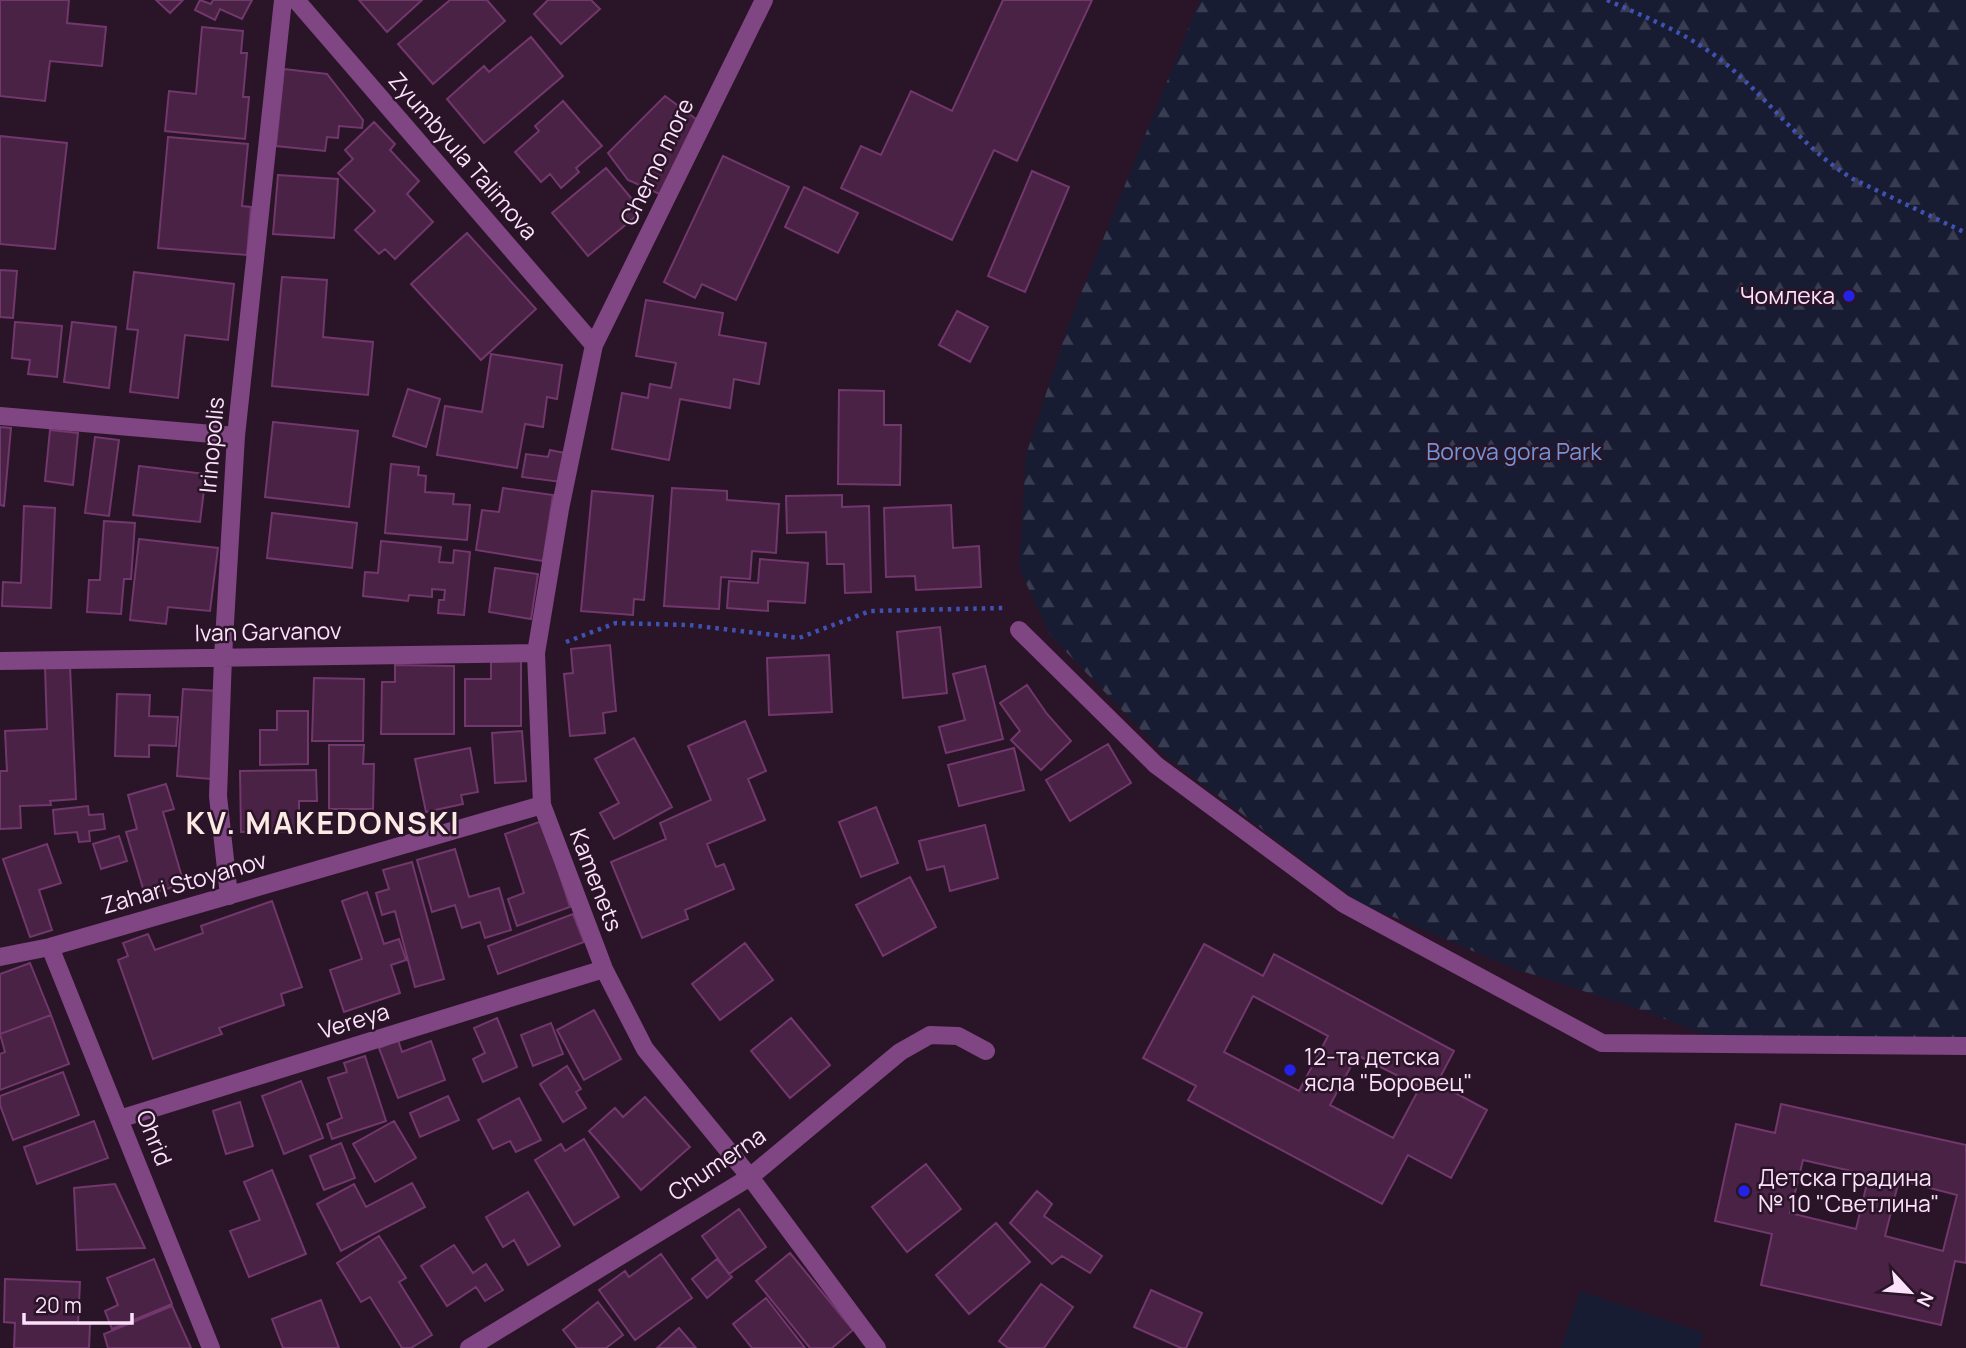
<svg xmlns="http://www.w3.org/2000/svg" width="1966" height="1348" font-family="Manrope,sans-serif">
  <defs>
    <pattern id="forest-firs" width="22" height="20" patternUnits="userSpaceOnUse" patternTransform="scale(1.75)"><rect width="22" height="20" fill="#181c33"/><path d="M5 1l3.5 6h-7zM16 11l3.5 6h-7z" fill="#3a3d51"/></pattern>
  </defs>
  <rect width="100%" height="100%" fill="#2a1428"/>
  <!-- green -->
  <path fill="#181c33" d="M1580,1291L1704,1333L1699,1348H1561Z"/>
  <!-- forest -->
  <path fill="url(#forest-firs)" d="M1200,0H1966V1039L1714,1038L1639,1009L1512,968L1359,902L1168,758L1050,635L1019,568L1026,455L1069,323Z"/>
  <!-- building -->
  <path fill="#492245" stroke="#72376c" stroke-width="2" fill-rule="evenodd" d="M0,0H69L67,23L106,27L102,66L50,61L45,101L0,96Z
    M156,0H183L170,13Z
    M200,0L211,4L213,0H252L242,19L220,9L215,20L195,10Z
    M359,0H422L387,32Z
    M450,0H487L505,21L433,84L398,44Z
    M548,0H591L600,9L561,44L534,14Z
    M1003,0H1092L1017,161L994,150L952,240L841,188L861,146L881,155L911,91L952,111Z
    M202,27L243,31L241,53H247L243,97H249L245,139L165,131L169,91L196,94Z
    M531,37L563,76L484,143L447,99L484,66L489,72Z
    M284,69L327,74L363,120L362,128L339,126L338,138L327,137L325,151L276,146Z
    M665,96L700,122L664,196L628,180L608,153Z
    M563,101L602,146L576,168L579,172L561,188L550,174L541,182L515,152L539,131L535,126Z
    M374,122L395,144L390,150L419,181L407,194L433,222L395,259L385,249L379,254L355,230L375,211L338,173L353,159L345,150Z
    M0,136L67,143L55,249L0,244Z
    M168,137L248,144L242,206L251,207L247,255L158,248Z
    M723,156L789,187L736,300L702,284L695,298L664,282Z
    M606,168L642,211L588,256L552,213Z
    M1032,171L1069,187L1025,292L988,276Z
    M278,175L338,179L334,238L273,234Z
    M804,187L858,213L838,253L785,227Z
    M467,233L536,309L481,360L411,284Z
    M0,270L17,271L13,318L0,317Z
    M134,272L234,284L228,340L185,335L178,398L130,392L138,330L127,329Z
    M282,277L327,280L323,337L373,342L368,395L272,386Z
    M646,300L723,313L719,335L766,343L759,384L734,379L730,408L680,399L669,460L612,449L622,393L648,398L650,384L671,388L676,363L636,356Z
    M957,311L988,327L970,362L939,345Z
    M15,322L62,326L57,377L28,374L30,360L12,358Z
    M72,322L116,327L109,388L64,382Z
    M491,354L562,365L557,399L547,397L543,427L525,424L517,468L437,455L445,406L482,412Z
    M408,389L440,399L426,447L393,436Z
    M839,390L884,391V425H901L900,485L838,484Z
    M273,422L358,431L349,507L265,497Z
    M0,427L11,428L4,506L0,505Z
    M50,430L78,433L73,485L45,481Z
    M95,437L119,440L109,516L85,513Z
    M550,450L565,453L561,482L522,477L526,454L548,457Z
    M391,464L419,467L418,475L426,476L425,492L454,494L453,504L470,505L467,540L385,533Z
    M139,466L206,474L200,522L133,515Z
    M503,488L553,495L543,561L476,550L482,510L499,512Z
    M672,488L727,491V500L779,504L776,553L752,551L750,579L721,577L719,609L664,606Z
    M592,491L653,496L644,600L634,599L633,615L581,611Z
    M842,495V507L869,506L871,592L845,593L844,564H827L826,532L787,533L786,496Z
    M951,505L953,548L979,546L981,587L916,590L915,576L886,577L884,508Z
    M24,506L55,508L51,608L2,606L3,582L21,583Z
    M272,513L357,523L352,568L267,558Z
    M104,521L135,523L131,579H124L121,614L87,612L89,580H100Z
    M139,539L218,548L210,611L168,607L166,624L130,620Z
    M381,541L441,547L439,562L453,563L454,550L470,552L464,615L438,613L439,600H444L445,590L432,589V597L409,595L408,601L363,596L365,572L378,573Z
    M760,559L808,563L805,603L768,601V611L727,608L729,581L758,583Z
    M495,568L538,574L531,619L489,612Z
    M940,627L947,693L903,698L897,632Z
    M610,645L616,711L603,713L605,733L570,736L564,674L573,673L571,649Z
    M829,655L832,712L769,715L767,658Z
    M521,661V726H465V679H491V662Z
    M395,665L454,666V734H381L382,682H395Z
    M70,666L76,799L50,801L51,805L20,806L21,828L0,829V771H7L5,731L47,729L45,667Z
    M985,666L1003,739L946,753L939,727L965,720L953,674Z
    M314,678L364,679L363,741H312Z
    M1027,685L1047,714L1071,741L1041,770L1011,740L1020,731L1000,703Z
    M183,689L218,691L211,779L177,776Z
    M117,694L150,695L149,716L178,717L176,746L149,745V757L115,756Z
    M277,711H308V764L260,765V730H277Z
    M745,721L766,771L748,779L765,820L707,844L716,867L724,864L734,889L685,910L688,919L642,938L611,862L666,839L660,823L711,800L688,746Z
    M522,731L526,781L495,783L492,733Z
    M634,738L672,807L614,839L600,813L619,803L595,759Z
    M1108,744L1131,783L1070,821L1046,780Z
    M329,745H364L363,764H374L373,809H329Z
    M470,748L478,792L461,795L463,804L426,812L415,759Z
    M1014,748L1024,790L959,806L948,765Z
    M316,770L317,801H299V831L241,832L240,771Z
    M166,784L174,809L163,812L184,884L145,895L126,832L137,829L128,795Z
    M88,806L89,815L103,814L105,829L89,831L90,841L79,842L77,832L55,834L53,810Z
    M876,807L898,863L861,877L839,822Z
    M542,821L570,907L517,926L508,899L524,893L505,834Z
    M985,825L998,878L950,891L944,866L927,870L919,841Z
    M119,836L127,861L101,869L93,844Z
    M47,844L61,883L39,890L52,930L30,937L3,859Z
    M455,849L469,897L499,888L511,930L485,938L480,922L462,928L455,905L432,912L417,860Z
    M412,862L444,979L415,987L395,911L382,915L376,893L389,889L383,870Z
    M910,877L936,927L883,956L856,905Z
    M367,892L384,944L399,939L406,960L391,965L400,993L344,1012L330,970L362,959L342,901Z
    M272,901L302,987L281,994L284,1005L219,1028L222,1034L153,1059L118,960L128,956L123,943L148,934L155,950L203,933L201,926Z
    M573,914L584,942L498,974L488,946Z
    M745,943L773,980L720,1020L692,984Z
    M1204,944L1263,976L1274,954L1454,1051L1437,1083L1487,1110L1451,1178L1408,1155L1382,1204L1188,1100L1196,1086L1143,1058ZM1253,996L1328,1036L1299,1091L1224,1052ZM1357,1055L1420,1087L1393,1138L1330,1105Z
    M30,963L51,1015L0,1034V974Z
    M594,1010L621,1059L584,1080L557,1030Z
    M51,1015L69,1064L0,1090V1054L5,1052L0,1034Z
    M497,1018L517,1067L483,1082L473,1059L485,1053L474,1028Z
    M791,1018L830,1065L790,1098L751,1051Z
    M551,1023L563,1054L533,1066L521,1035Z
    M398,1040L402,1052L431,1041L445,1080L398,1098L379,1048Z
    M365,1056L386,1121L332,1139L327,1124L342,1118L328,1078L347,1072L344,1063Z
    M567,1066L581,1089L576,1092L586,1108L563,1122L540,1084Z
    M63,1072L79,1115L13,1140L0,1105V1096Z
    M301,1081L323,1138L284,1154L262,1096Z
    M448,1096L459,1120L420,1137L410,1113Z
    M645,1097L690,1147L641,1190L589,1131L615,1108L623,1117Z
    M519,1098L541,1140L516,1152L510,1141L493,1149L478,1120Z
    M240,1102L253,1146L226,1154L213,1111Z
    M1781,1104L1966,1145V1263L1955,1261L1941,1325L1761,1285L1772,1234L1715,1221L1736,1124L1775,1133ZM1803,1160L1869,1175L1856,1229L1790,1213ZM1899,1180L1957,1195L1943,1251L1885,1236Z
    M94,1121L108,1158L37,1184L24,1147Z
    M394,1121L416,1158L375,1182L353,1144Z
    M584,1139L619,1197L574,1225L535,1160L561,1144L565,1151Z
    M341,1143L355,1178L324,1190L310,1156Z
    M926,1164L961,1209L907,1252L872,1207Z
    M272,1170L306,1254L249,1277L230,1231L260,1220L244,1182Z
    M412,1183L425,1207L341,1251L317,1204L354,1184L366,1207Z
    M115,1184L145,1248L77,1250L74,1188Z
    M1037,1191L1052,1204L1044,1216L1102,1256L1090,1273L1062,1256L1052,1264L1010,1223Z
    M528,1192L560,1246L528,1265L514,1240L503,1247L486,1217Z
    M739,1209L766,1247L729,1274L702,1236Z
    M996,1223L1030,1262L969,1314L936,1275Z
    M379,1236L406,1278L399,1282L432,1335L411,1348H402L370,1297L361,1302L337,1263Z
    M454,1245L473,1273L486,1264L503,1290L485,1301L476,1287L447,1306L421,1266Z
    M790,1253L853,1330L832,1348H810L756,1281Z
    M661,1254L692,1298L635,1340L599,1290L625,1271L629,1277Z
    M154,1259L172,1304L112,1329L105,1311L118,1305L107,1278Z
    M717,1259L732,1277L707,1298L692,1279Z
    M5,1279L80,1282L78,1324H90L89,1348H14L15,1323L4,1322Z
    M1041,1284L1073,1307L1044,1348H1008L999,1341Z
    M1151,1290L1202,1313L1186,1348H1181L1134,1327Z
    M766,1298L805,1348H752L733,1324Z
    M321,1300L339,1348H283L272,1319Z
    M598,1302L623,1335L606,1348H577L563,1330Z
    M172,1306L191,1348H108L104,1334Z
    M679,1328L696,1348H657Z"/>
  <g fill="none" stroke-linecap="round" stroke-linejoin="round">
    <!-- path -->
    <path stroke="#3f52b1" stroke-width="4.5" stroke-dasharray="3.5 5" stroke-linecap="butt" d="M1607,0C1645,17 1684,32 1717,57C1766,94 1800,147 1853,179L1966,233
      M566,642L616,623L689,625L799,638L870,611L1003,608"/>
    <!-- minor -->
    <path stroke="#804583" stroke-width="18" d="M296,0L594,345
      M764,0L594,345L560,509L536,653L542,805L604,969L645,1049L750,1177L877,1348
      M0,416L236,436
      M1019,630L1156,765L1344,904L1602,1043L1966,1046
      M0,661L536,653
      M229,896L218,796L223,657L236,436L283,0
      M50,947L211,1348
      M0,957L50,947L542,805
      M119,1119L604,969
      M469,1348L750,1177L900,1052L930,1035L958,1036L986,1051"/>
  </g>
  <!-- markers -->
  <g fill="#2322e6" stroke="#2a1428" stroke-width="2.5">
    <circle cx="1849" cy="296" r="7"/>
    <circle cx="1290" cy="1070" r="7"/>
    <circle cx="1744" cy="1191" r="7"/>
  </g>
  <g text-anchor="middle" stroke-width="5" stroke-linejoin="round" paint-order="stroke">
    <!-- street labels -->
    <g font-size="23" fill="#fce1fb" stroke="#2a1428">
      <text transform="translate(463 156) rotate(49)" y="8">Zyumbyula Talimova</text>
      <text transform="translate(657 162) rotate(-64)" y="8">Cherno more</text>
      <text transform="translate(212 445) rotate(-85)" y="8">Irinopolis</text>
      <text transform="translate(268 632) rotate(-1)" y="8">Ivan Garvanov</text>
      <text transform="translate(596 880) rotate(69)" y="8">Kamenets</text>
      <text transform="translate(184 883) rotate(-16)" y="8">Zahari Stoyanov</text>
      <text transform="translate(354 1021) rotate(-17)" y="8">Vereya</text>
      <text transform="translate(154 1138) rotate(68)" y="8">Ohrid</text>
      <text transform="translate(717 1164) rotate(-34)" y="8">Chumerna</text>
    </g>
    <!-- poi labels -->
    <g font-size="23" fill="#fce1fb" stroke="#2a1428" text-anchor="start">
      <text x="1835" y="304" text-anchor="end">Чомлека</text>
      <text x="1304" y="1065">12-та детска<tspan x="1304" dy="26">ясла "Боровец"</tspan></text>
      <text x="1758" y="1186">Детска градина<tspan x="1758" dy="26">№ 10 "Светлина"</tspan></text>
    </g>
    <!-- park labels -->
    <g font-size="23" fill="#7395d5" stroke="#2a1428">
      <text x="1514" y="460">Borova gora Park</text>
    </g>
    <!-- district labels -->
    <g font-size="30" font-weight="bold" letter-spacing="2" fill="#fce9e3" stroke="#2a1428">
      <text x="323" y="834">KV. MAKEDONSKI</text>
    </g>
  </g>
  <!-- north arrow -->
  <g transform="translate(1910 1292) rotate(116)" stroke="#2a1428" stroke-width="5" paint-order="stroke">
  <path d="M0-5L12 26L0 18L-12 26Z" fill="#fce1fb"/>
  <text y="-10" font-size="19" font-weight="bold" text-anchor="middle" fill="#fce1fb">N</text>
  </g>
  <!-- scale -->
  <path d="M24 1313v10h108v-10" fill="none" stroke="#fce1fb" stroke-width="3.5"/>
  <text x="35" y="1313" font-size="21" fill="#fce1fb" stroke="#2a1428" stroke-width="5" paint-order="stroke">20 m</text>
</svg>
